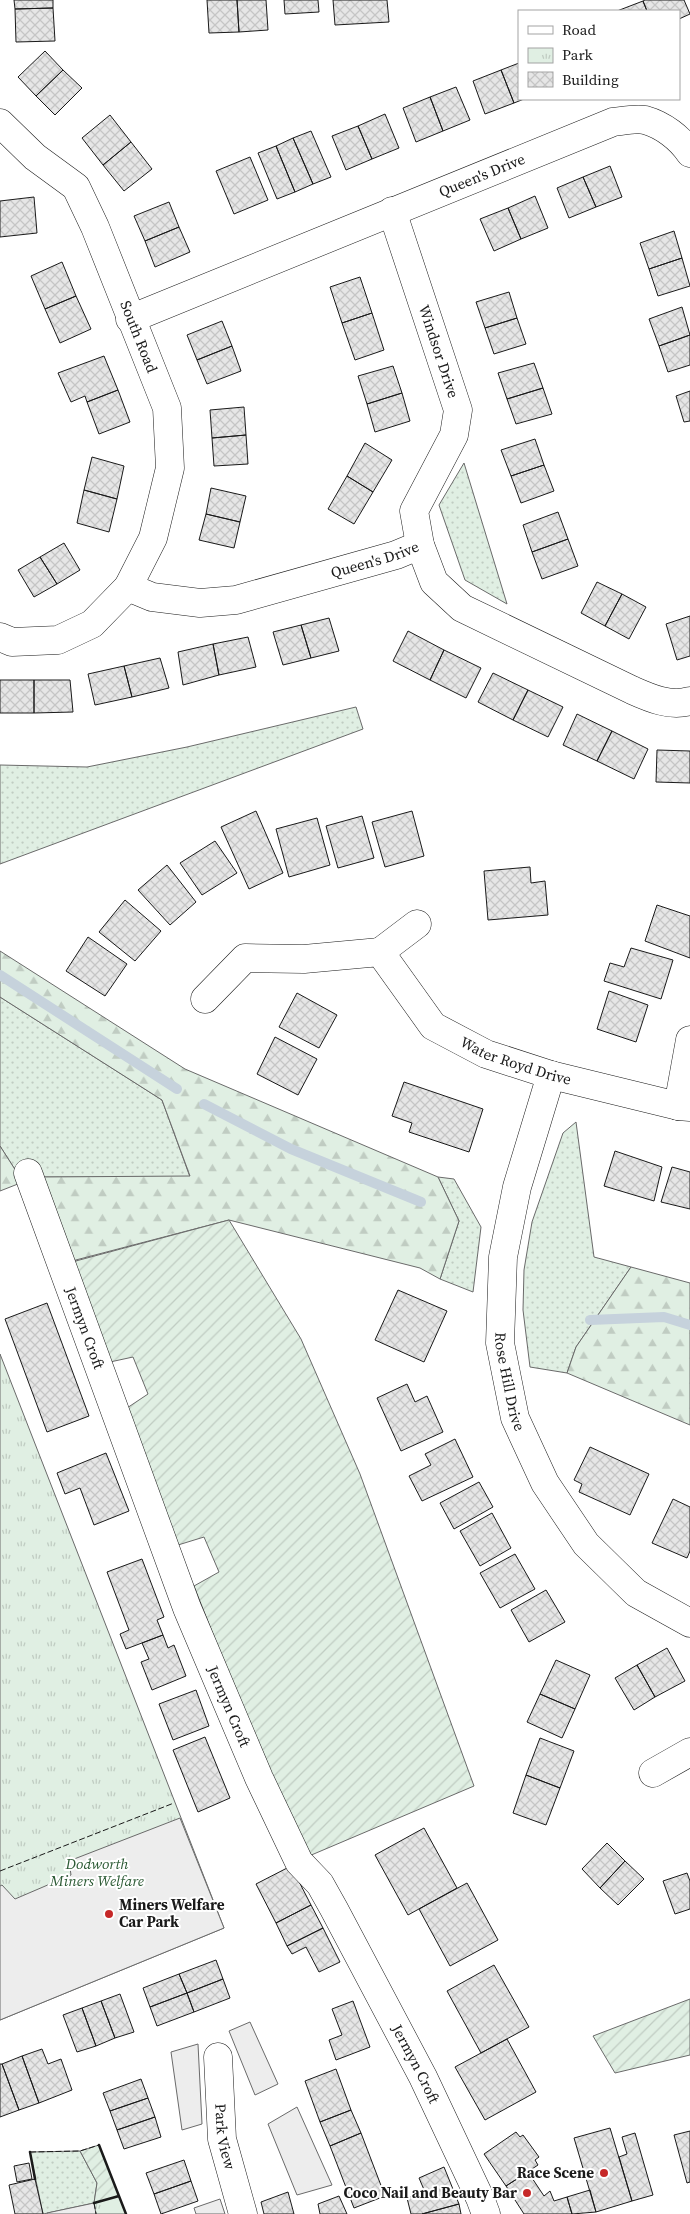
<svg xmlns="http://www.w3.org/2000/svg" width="690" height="2214" font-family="'Source Serif 4',serif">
  <defs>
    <pattern id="grass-dots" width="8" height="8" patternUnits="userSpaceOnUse" patternTransform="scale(1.25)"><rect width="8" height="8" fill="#e0efe3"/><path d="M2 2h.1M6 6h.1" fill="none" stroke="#c0ccc2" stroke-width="1.8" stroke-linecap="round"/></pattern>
    <pattern id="forest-firs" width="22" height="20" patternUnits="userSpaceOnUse" patternTransform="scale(1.25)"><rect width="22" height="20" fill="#e0efe3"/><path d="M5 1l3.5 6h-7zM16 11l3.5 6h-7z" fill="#c0ccc2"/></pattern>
    <pattern id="park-tufts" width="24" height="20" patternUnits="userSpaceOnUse" patternTransform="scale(1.25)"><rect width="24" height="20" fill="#e0efe3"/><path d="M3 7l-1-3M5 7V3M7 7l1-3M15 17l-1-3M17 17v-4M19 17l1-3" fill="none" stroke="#c0ccc2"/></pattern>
    <pattern id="garden-furrows" width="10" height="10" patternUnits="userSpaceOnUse" patternTransform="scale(1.25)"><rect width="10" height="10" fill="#e0efe3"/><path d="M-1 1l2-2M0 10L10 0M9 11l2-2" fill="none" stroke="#c0ccc2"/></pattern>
    <pattern id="building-cross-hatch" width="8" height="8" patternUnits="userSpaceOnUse" patternTransform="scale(1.25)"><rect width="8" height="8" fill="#e6e6e6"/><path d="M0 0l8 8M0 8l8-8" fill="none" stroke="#c5c5c5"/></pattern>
  </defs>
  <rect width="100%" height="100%" fill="#fff"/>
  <!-- grass -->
  <path fill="url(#grass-dots)" stroke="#6a6a6a" d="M464,463L507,604L465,580L439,505Z
    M356,707L363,729L0,864V765L87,767L187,747Z
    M0,997L162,1100L190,1177H39L23,1182L0,1146Z
    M576,1122L594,1257L631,1267L576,1347L567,1373L530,1367L523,1310L524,1270L532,1222L563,1133Z
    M438,1177L454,1179L481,1227L473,1292L440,1279L459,1221Z
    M80,2151L97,2183L94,2203L43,2214L30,2152Z"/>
  <!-- forest -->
  <path fill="url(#forest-firs)" stroke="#6a6a6a" d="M0,951L185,1069L438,1177L459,1221L440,1279L420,1268L229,1220L72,1261L39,1177L190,1176L162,1100L0,997Z
    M0,1146L23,1182L0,1191Z
    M631,1267L690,1283V1425L567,1373L576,1347Z"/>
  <!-- park -->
  <path fill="url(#park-tufts)" stroke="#6a6a6a" d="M0,1354L224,1928L0,2020Z
    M119,2196L126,2214H96L94,2203Z"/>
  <!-- garden -->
  <path fill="url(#garden-furrows)" stroke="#6a6a6a" d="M229,1220L301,1339L360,1474L474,1786L309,1856L246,1718L194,1586L219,1572L204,1537L178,1545L127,1408L148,1394L133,1357L110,1362L72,1262Z
    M690,1999V2055L615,2073L593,2036Z
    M99,2145L119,2196L94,2203L97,2183L80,2151Z"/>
  <!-- parking -->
  <path fill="#ededed" stroke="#6a6a6a" d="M180,1818L224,1928L0,2020V1886L2,1885L15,1899L71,1875L69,1861Z
    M250,2022L278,2084L255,2095L229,2031Z
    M198,2044L202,2124L182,2130L171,2052Z
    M297,2107L332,2185L297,2195L268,2124Z
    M220,2199L225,2214H196L194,2208Z
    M94,2203L96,2214H47V2213Z"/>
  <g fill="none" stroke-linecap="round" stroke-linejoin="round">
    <!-- stream -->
    <path stroke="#c6d2dc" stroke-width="10" d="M0,975L177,1089
      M204,1104L291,1149L421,1202
      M590,1320L664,1317L690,1325"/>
  </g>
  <!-- building -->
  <path fill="url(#building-cross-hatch)" stroke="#1a1a1a" d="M14,0H53V8L15,9Z
    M207,0H237L239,32L209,33Z
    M237,0H266L268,30L239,32Z
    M284,0H318L319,12L285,14Z
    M333,0H387L389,22L335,25Z
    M645,0H684L690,14L679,19V11H647L643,1Z
    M643,1L647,11H617Z
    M53,8L55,41L16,42L15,9Z
    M45,51L63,70L36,96L18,77Z
    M519,63V99H524L514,103L501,70Z
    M63,70L82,88L55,115L36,96Z
    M501,70L514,103L485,114L473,81Z
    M456,87L470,120L443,131L430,97Z
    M430,97L443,131L416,142L403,108Z
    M385,114L399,148L372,159L358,126Z
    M110,115L131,142L103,165L82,138Z
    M358,126L372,159L346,170L332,136Z
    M311,131L331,177L313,184L293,138Z
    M293,138L313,184L295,192L276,146Z
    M131,142L152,169L124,191L103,165Z
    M276,146L295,192L277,199L258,153Z
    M250,157L268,200L234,214L216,171Z
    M610,166L622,197L596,207L583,177Z
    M583,177L596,207L569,218L557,188Z
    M535,196L548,228L521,239L508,208Z
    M34,197L37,233L0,237V201Z
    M169,202L179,227L145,241L134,216Z
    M508,208L521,239L494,251L480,219Z
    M179,227L190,252L155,267L145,241Z
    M674,231L682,258L649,269L640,243Z
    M682,258L690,286L658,296L649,269Z
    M62,262L76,296L45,309L31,276Z
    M360,277L372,313L342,323L330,287Z
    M509,292L517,318L485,328L476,302Z
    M76,296L91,329L60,343L45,309Z
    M682,307L690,335L659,346L649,319Z
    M372,313L384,350L355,360L342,323Z
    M517,318L526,344L494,354L485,328Z
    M222,321L232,346L197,360L187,335Z
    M690,335V365L668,372L659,346Z
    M232,346L241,371L207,384L197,360Z
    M104,356L118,390L87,402L85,396L71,402L58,373Z
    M534,363L543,388L507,399L498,373Z
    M393,366L402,393L367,404L358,376Z
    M543,388L552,414L516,424L507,399Z
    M118,390L130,422L99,434L87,402Z
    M690,391V421L684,422L676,396Z
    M402,393L410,421L375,432L367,404Z
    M244,407L246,435L212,438L210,410Z
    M246,435L248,464L214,466L212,438Z
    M535,439L544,465L511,476L501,450Z
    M365,443L392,460L373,492L347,476Z
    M92,457L124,466L117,499L84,490Z
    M544,465L554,491L521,503L511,476Z
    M347,476L373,492L354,524L328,509Z
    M211,488L246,496L240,522L206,514Z
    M84,490L117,499L109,532L77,523Z
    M558,512L568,539L532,552L523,525Z
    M206,514L240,522L234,548L199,540Z
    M568,539L578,566L542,579L532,552Z
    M64,543L80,570L57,584L40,557Z
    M40,557L57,584L34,597L18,570Z
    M597,582L622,594L605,626L581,613Z
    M622,594L646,607L629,639L605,626Z
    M690,616V656L677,660L666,624Z
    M329,618L339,651L311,658L301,625Z
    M301,625L311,658L283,665L273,632Z
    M408,631L444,650L430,680L393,661Z
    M248,637L256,667L219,675L213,644Z
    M213,644L219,675L183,685L178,652Z
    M444,650L481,668L466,698L430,680Z
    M160,658L169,688L132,697L124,666Z
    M124,666L132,697L95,705L88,674Z
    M493,673L528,690L513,720L478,702Z
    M0,680H34V713H0Z
    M34,680H70L73,712L34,713Z
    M528,690L563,707L548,737L513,720Z
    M577,714L612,731L597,761L563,745Z
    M612,731L648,749L634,779L597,761Z
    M657,750L690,751V783L656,782Z
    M256,811L283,873L249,889L221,827Z
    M412,811L424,856L385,867L372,822Z
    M362,816L374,858L338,868L326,826Z
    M317,818L330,865L289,877L276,829Z
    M215,841L237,873L202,895L180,863Z
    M167,865L196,902L170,925L138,890Z
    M530,867L531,883L545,881L548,915L488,920L484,871Z
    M125,900L161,931L135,961L99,932Z
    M657,905L690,916V958L645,941Z
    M88,937L127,964L105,996L66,971Z
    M631,948L673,960L661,999L604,981L610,963L624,967Z
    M609,991L648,1005L636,1042L597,1029Z
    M297,993L337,1015L319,1048L279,1027Z
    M275,1037L317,1059L298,1095L257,1074Z
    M404,1082L483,1109L469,1152L409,1132L412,1123L392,1116Z
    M615,1151L662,1167L654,1201L604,1186Z
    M672,1167L690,1172V1209L661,1202Z
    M398,1290L447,1311L424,1362L375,1340Z
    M47,1303L89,1416L47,1432L5,1319Z
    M407,1384L415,1402L427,1396L443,1432L401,1451L377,1398Z
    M455,1439L473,1477L422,1501L409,1476L431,1465L425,1454Z
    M590,1447L649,1474L630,1515L579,1492L582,1484L574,1480Z
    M106,1453L129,1511L94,1525L80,1488L65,1494L57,1473Z
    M479,1482L493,1507L454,1529L440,1503Z
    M673,1499L690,1507V1551L687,1558L652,1543Z
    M492,1513L511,1548L480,1566L460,1531Z
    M515,1554L535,1589L500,1608L480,1573Z
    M142,1559L164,1617L157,1620L163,1635L126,1649L120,1634L129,1630L107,1572Z
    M546,1590L565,1622L529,1642L511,1610Z
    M163,1635L168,1648L174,1645L186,1676L152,1690L141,1662L149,1659L142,1643Z
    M667,1648L685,1681L655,1697L637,1665Z
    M556,1660L590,1675L575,1709L540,1694Z
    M637,1665L655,1697L634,1710L615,1678Z
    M196,1690L209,1726L173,1740L159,1704Z
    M540,1694L575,1709L562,1738L527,1722Z
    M205,1737L230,1798L198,1812L173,1750Z
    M540,1738L574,1751L560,1788L526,1775Z
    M526,1775L560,1788L546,1825L513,1813Z
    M424,1828L457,1888L408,1915L375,1855Z
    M607,1843L625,1861L600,1888L582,1869Z
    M625,1861L644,1879L618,1905L600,1888Z
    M291,1866L311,1905L276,1923L256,1884Z
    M687,1873L690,1881V1909L675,1914L663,1881Z
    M467,1883L498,1940L450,1966L419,1909Z
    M311,1905L323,1928L287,1946L276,1923Z
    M323,1928L340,1962L319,1972L306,1947L292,1954L287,1946Z
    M216,1960L223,1979L187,1993L179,1974Z
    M494,1965L529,2027L481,2053L447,1991Z
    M179,1974L187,1993L150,2007L143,1988Z
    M223,1979L230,1998L194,2012L187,1993Z
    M187,1993L194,2012L157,2026L150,2007Z
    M120,1994L134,2032L115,2038L101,2001Z
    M101,2001L115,2038L96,2046L82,2008Z
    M353,2001L370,2047L336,2060L329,2040L342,2035L332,2009Z
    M82,2008L96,2046L77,2052L63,2015Z
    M507,2039L536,2092L485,2120L455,2067Z
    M42,2049L48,2064L61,2059L72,2090L39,2103L22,2056Z
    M22,2056L39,2103L19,2110L2,2064Z
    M0,2064H2L19,2110L0,2117Z
    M336,2069L351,2110L320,2122L305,2081Z
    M141,2079L148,2098L110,2111L103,2093Z
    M148,2098L155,2117L117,2130L110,2111Z
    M351,2110L361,2133L330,2146L320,2122Z
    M155,2117L161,2137L124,2149L117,2130Z
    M610,2128L632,2201L596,2212L574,2138Z
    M690,2131V2182L687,2183L674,2135Z
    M516,2132L520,2137L523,2135L539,2157L535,2160L538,2165L506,2186L484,2154Z
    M361,2133L385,2196L354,2208L330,2146Z
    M635,2133L653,2195L632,2201L619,2157L627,2154L622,2137Z
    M184,2160L191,2181L154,2194L146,2173Z
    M29,2163L32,2179L17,2182L14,2166Z
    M444,2167L459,2204L422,2214H411L407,2198L425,2192L419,2178Z
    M528,2172L544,2196L550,2191L554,2201L567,2197L572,2214H524L506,2186Z
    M35,2179L43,2214H15L9,2185Z
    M191,2181L198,2201L161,2214L154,2194Z
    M590,2190L596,2212L572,2214L567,2197Z
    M288,2192L294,2214H264L261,2202Z
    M339,2196L347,2214H320L318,2204Z
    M459,2204L461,2214H422Z"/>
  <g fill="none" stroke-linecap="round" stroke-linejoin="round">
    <defs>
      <g id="street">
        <path id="s1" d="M0,123L35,157L76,187L95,227L167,408L170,468L153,538L128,587L92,624L58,640L12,642L0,637"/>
        <path id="s2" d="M392,211L458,410L454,435L414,511L420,545L434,582L462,608L632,690C650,698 670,707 690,701"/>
        <path id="s3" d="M130,319L613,122C622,121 636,118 645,120C663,125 680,138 690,153"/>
        <path id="s4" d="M128,587L152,597L200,603L236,600L396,555L420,545"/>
        <path d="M380,952L417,924"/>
        <path id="s5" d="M205,999L245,958L304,959L380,952L433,1026L486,1054L551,1075L678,1106L690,1107"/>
        <path id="s6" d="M551,1075L517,1187L503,1257L500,1343L515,1418L545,1483L586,1544L636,1593L690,1623"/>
        <path d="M678,1106L690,1040"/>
        <path id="s7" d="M28,1173L187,1608L259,1778L299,1862L320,1884L334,1909L423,2077L480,2198L486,2214"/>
        <path d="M653,1773L690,1752"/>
        <path id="s8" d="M218,2057L222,2139L243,2214"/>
      </g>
    </defs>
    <!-- street casing -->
    <use href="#street" stroke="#1a1a1a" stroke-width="29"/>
    <!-- street -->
    <use href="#street" stroke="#fff" stroke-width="28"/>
    <!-- fence -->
    <path stroke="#1a1a1a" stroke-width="1" stroke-dasharray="6 2.5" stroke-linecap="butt" d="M0,1871L174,1803
      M30,2152L80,2151L99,2145
      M94,2203L96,2214"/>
    <!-- wall -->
    <path stroke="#1a1a1a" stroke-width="2.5" d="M99,2145L126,2214
      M30,2152L35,2179
      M94,2203L119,2196"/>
  </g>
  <!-- markers -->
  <g fill="#c62828" stroke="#fff" stroke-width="2">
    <circle cx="109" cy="1914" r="5"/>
    <circle cx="604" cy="2173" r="5"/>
    <circle cx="527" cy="2193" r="5"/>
  </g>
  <g text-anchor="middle" stroke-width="4" stroke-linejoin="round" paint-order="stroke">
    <!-- street labels -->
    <g font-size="15" fill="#1a1a1a" stroke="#fff">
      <text dy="5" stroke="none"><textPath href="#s3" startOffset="380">Queen's Drive</textPath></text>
      <text dy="5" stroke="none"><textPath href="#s1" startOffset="262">South Road</textPath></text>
      <text dy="5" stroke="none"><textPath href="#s2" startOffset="148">Windsor Drive</textPath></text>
      <text dy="5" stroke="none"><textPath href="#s4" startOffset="255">Queen's Drive</textPath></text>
      <text dy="5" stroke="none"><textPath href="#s5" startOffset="374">Water Royd Drive</textPath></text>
      <text dy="5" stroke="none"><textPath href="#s7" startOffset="165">Jermyn Croft</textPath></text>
      <text dy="5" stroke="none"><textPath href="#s6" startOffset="314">Rose Hill Drive</textPath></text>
      <text dy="5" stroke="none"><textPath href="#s7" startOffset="570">Jermyn Croft</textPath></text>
      <text dy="5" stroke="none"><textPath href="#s7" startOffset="975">Jermyn Croft</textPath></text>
      <text dy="5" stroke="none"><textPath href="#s8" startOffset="80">Park View</textPath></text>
    </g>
    <!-- park labels -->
    <g font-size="15" font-style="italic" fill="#2b5a34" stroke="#fff">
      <text x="97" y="1869">Dodworth<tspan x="97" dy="17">Miners Welfare</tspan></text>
    </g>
    <!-- poi labels -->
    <g font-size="15" font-weight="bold" fill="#1a1a1a" stroke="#fff" text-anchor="end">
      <text x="119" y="1910" text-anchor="start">Miners Welfare<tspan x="119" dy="17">Car Park</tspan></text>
      <text x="594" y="2178">Race Scene</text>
      <text x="517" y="2198">Coco Nail and Beauty Bar</text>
    </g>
  </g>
  <!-- legend -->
  <rect x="518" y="10" width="162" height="90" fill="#ffffff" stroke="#a3a3a3"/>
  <rect x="528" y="26" width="25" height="8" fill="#ffffff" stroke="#a3a3a3"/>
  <text x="562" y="35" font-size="15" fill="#1a1a1a">Road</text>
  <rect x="528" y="48" width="25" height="15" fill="url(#park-tufts)" stroke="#a3a3a3"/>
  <text x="562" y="60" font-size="15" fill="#1a1a1a">Park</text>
  <rect x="528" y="72" width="25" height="15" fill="url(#building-cross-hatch)" stroke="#a3a3a3"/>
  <text x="562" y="85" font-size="15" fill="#1a1a1a">Building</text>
</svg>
